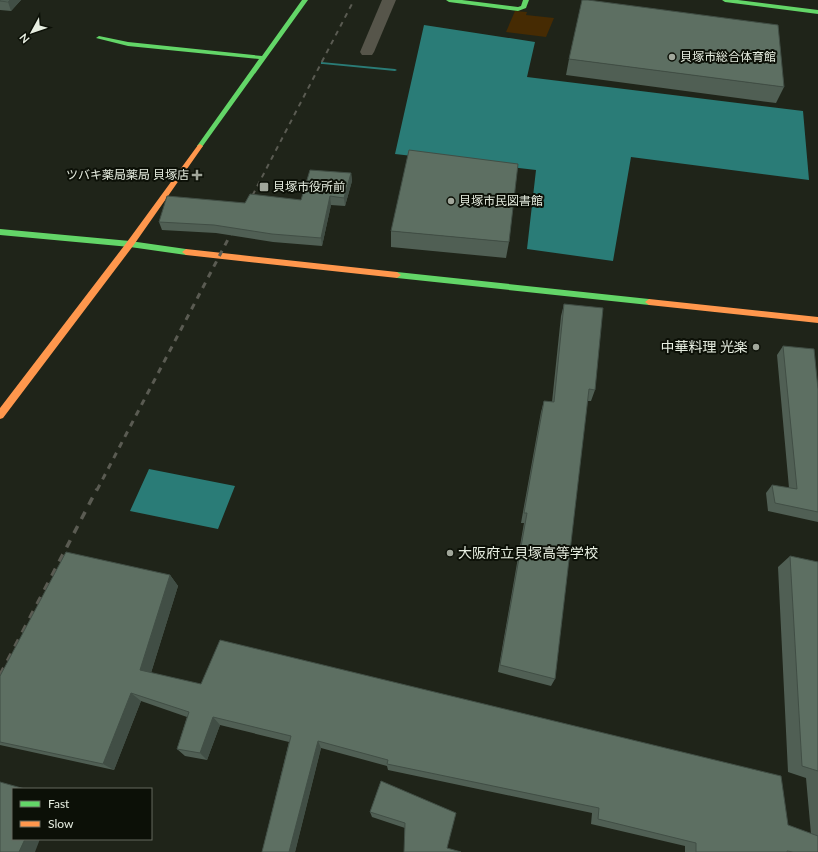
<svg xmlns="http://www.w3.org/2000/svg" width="818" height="852" font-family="Lato,'Noto Sans JP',sans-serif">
  <rect width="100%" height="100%" fill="#1f2419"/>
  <!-- green -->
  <path fill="#462b03" d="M515,11L527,12L526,15L554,18L546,37L506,32Z"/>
  <!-- water -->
  <path fill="#2a7c77" d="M424,25L535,42L527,77L803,111L809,180L631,157L613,261L527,249L536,170L395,154Z
    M149,469L235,486L218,529L130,511Z"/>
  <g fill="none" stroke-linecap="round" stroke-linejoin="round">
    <!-- stream -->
    <path fill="#2a7c77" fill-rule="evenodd" d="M321,62L395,69L397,70L395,71L323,64H321Z"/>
    <!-- street -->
    <path fill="#56554a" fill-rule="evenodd" d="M382,0H396L374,52L372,55H362L360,52Z"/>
    <!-- fast -->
    <path fill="#63d668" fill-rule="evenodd" d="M302,0H308L202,147L200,148L197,146L259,59L128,46L96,38L99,36L128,42L262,56Z
      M446,0H462L518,7L521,6L523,0H529L526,8L518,11L449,2Z
      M722,0H738L818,10V14L725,2Z
      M0,229L130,241L186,249L190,252L186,255L130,247L0,235Z
      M397,272L649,299L653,302L649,305L397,278L393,275Z"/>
    <!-- slow -->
    <path fill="#ff974d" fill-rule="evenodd" d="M200,144L203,146L133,246L3,418L0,419V408L127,242L198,145Z
      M186,249L397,272L401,275L397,278L186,255L182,252Z
      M649,299L818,317V323L649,305L645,302Z"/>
    <!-- rail-far2 -->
    <path stroke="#5a5b52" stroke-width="2" stroke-dasharray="5 5" stroke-linecap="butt" d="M248,204L354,0"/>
    <!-- rail-far1 -->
    <path stroke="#5a5b52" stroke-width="3" stroke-dasharray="6 6" stroke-linecap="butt" d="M97,490L235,226"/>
    <!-- rail -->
    <path stroke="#5a5b52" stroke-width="3.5" stroke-dasharray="8 8" stroke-linecap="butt" d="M0,675L97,489"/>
  </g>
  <!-- wall -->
  <path fill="#505f54" d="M0,0H21L11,11L0,10Z
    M569,59L784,87L776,103L566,75Z
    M351,173L352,181L345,206L331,205L322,246L273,242L216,233L162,230L159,222L301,200Z
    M391,231L509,242L506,258L391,247Z
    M564,304L595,390L591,401H587L555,679L551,686L498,672L524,523H521L541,412L544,401L552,402L561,316Z
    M783,346L818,389V522L768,511L766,493L772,485L789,488L777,355Z
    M790,556L818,562V852H685V846L591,824L592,813L388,770L387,766L321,748L295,852H262L289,742L220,725L207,760L185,756L177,749L187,717L141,701L114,770L0,745V676L170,575L178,586L151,673L788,825L811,834L806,778L788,772L778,567Z
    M381,781L447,848L405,849V828L372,817L370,812Z"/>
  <!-- shaded-wall -->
  <path fill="#414e45" d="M10,0H21L11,11L8,2Z
    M351,173L352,181L345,206L344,198Z
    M330,196L331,205L322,246L321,238Z
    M170,575L178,586L149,679L140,670Z
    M131,693L141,701L114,770L103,764Z
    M213,717L220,725L207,760L200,753Z
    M318,741L321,748L295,852H289Z
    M25,839H40L35,852H19Z"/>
  <!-- building -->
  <path fill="#5d6f62" stroke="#414e45" d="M0,0H10L8,2L0,1Z
    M582,0H588L778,25L784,87L569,59Z
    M409,150L518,164L509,242L391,231Z
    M310,170L351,173L344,198L330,196L321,238L272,234L214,225L159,222L167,196L245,203L250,194L301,200Z
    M564,304L603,308L595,390L589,389L555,679L500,665L527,513H524L544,401L554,402Z
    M783,346L814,349L818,389V512L775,503L772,485L797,489Z
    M66,552L170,575L140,670L201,684L220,640L781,776L788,825L818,836V852H793L787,851V852H696V843L598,819L599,808L387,764L388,760L318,741L289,852H262L291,736L213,717L200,753L177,749L189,712L131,693L103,764L0,742V676Z
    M790,556L818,562V771L802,766Z
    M381,781L456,813L447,848L461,852H404L405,823L370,812Z
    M0,782L25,789H13V839H25L19,852H0Z"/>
  <!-- markers -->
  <g fill="#a1a79b" stroke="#0c1007" stroke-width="1.5">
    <circle cx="672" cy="57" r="4"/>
    <path d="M195 169h4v4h4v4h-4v4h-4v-4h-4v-4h4z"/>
    <rect x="259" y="182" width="10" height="10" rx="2"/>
    <circle cx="451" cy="201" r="4"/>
    <circle cx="756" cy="347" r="4"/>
    <circle cx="450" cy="553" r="4"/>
  </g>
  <g text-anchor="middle" stroke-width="4" stroke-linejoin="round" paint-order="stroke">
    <!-- far-poi labels -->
    <g font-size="12" fill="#e7eee1" stroke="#0c1007" text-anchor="start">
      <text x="680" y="61">貝塚市総合体育館</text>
      <text x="189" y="179" text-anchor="end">ツバキ薬局薬局 貝塚店</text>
      <text x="273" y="191">貝塚市役所前</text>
      <text x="459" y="205">貝塚市民図書館</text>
    </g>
    <!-- poi labels -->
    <g font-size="14" fill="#e7eee1" stroke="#0c1007" text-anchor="end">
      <text x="748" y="352">中華料理 光楽</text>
      <text x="458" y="558" text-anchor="start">大阪府立貝塚高等学校</text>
    </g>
  </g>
  <!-- legend -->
  <rect x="12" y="788" width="140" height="52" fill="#0c1007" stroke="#64695e"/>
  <rect x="20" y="801" width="20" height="6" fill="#63d668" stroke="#64695e"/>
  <text x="48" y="808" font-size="12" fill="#e7eee1">Fast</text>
  <rect x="20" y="821" width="20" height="6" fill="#ff974d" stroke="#64695e"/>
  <text x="48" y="828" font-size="12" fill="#e7eee1">Slow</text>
  <!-- north arrow -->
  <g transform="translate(32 32) rotate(230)" stroke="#0c1007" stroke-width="3" paint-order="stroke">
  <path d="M0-3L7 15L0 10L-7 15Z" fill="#e7eee1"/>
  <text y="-6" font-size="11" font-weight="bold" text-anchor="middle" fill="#e7eee1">N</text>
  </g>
</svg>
